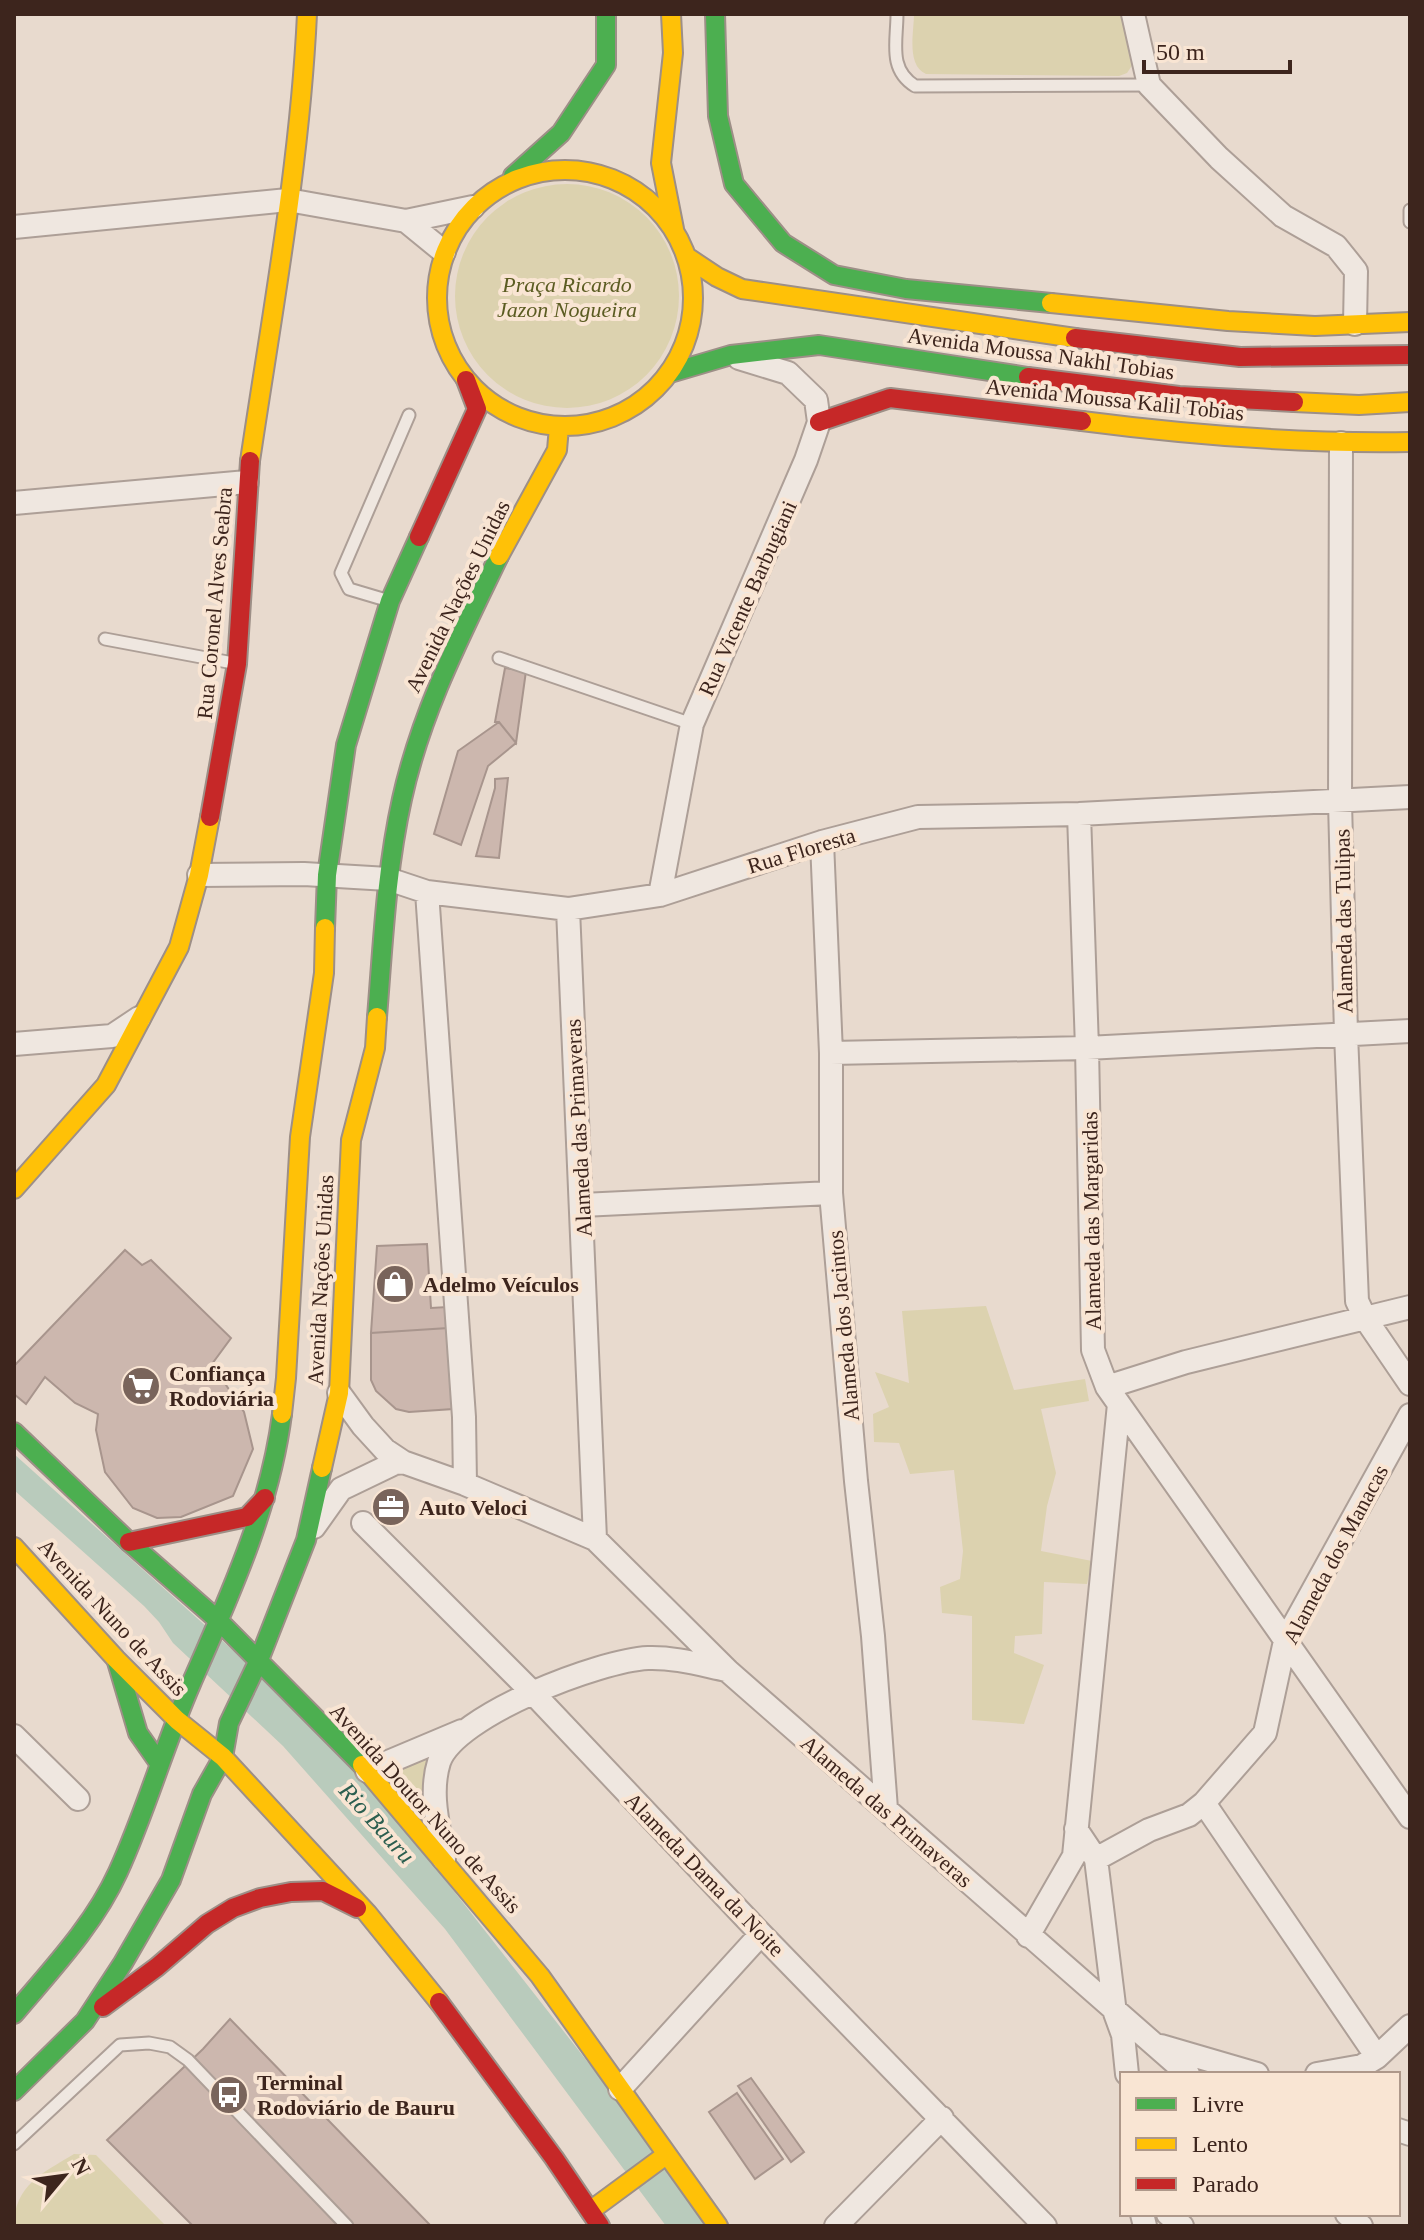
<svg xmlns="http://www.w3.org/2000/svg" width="1424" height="2240" font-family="Georgia,serif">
  <rect width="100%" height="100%" fill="#e8dace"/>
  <!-- green -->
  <path fill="#dcd2af" d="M914,14H1123L1137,58L1127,73L1119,76L926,74C906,65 914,32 914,14Z
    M455 296a112 112 0 1 1 224 0a112 112 0 1 1-224 0Z
    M986,1306L1014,1390L1085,1379L1089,1401L1041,1409L1056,1473L1047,1506L1041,1551L1092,1561L1087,1584L1044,1582L1042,1634L1015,1636L1014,1653L1044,1665L1024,1724L972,1720V1616L942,1613L940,1587L960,1579L963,1551L954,1470L910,1474L899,1443L874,1442L873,1414L889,1407L875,1372L909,1383L902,1311Z
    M432,1753C423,1781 422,1796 432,1824L383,1771Z
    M74,2154L96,2155L166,2226H14C14,2185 43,2173 74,2154Z"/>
  <!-- water -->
  <path fill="#b9cbbc" d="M14,1454L342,1748L716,2226H666L445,1929L283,1746L173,1643L159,1622L144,1606L14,1490Z"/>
  <!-- building -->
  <path fill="#ccb7ae" stroke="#a8958d" stroke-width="2" d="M505,668L526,671L516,743L499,722H495Z
    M499,722L516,743L488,766L461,845L434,834L458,751Z
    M508,778L499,858L476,856L495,788V779Z
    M427,1244L431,1308L447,1307L448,1328L371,1333L377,1246Z
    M125,1250L142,1265L151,1260L231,1338L212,1364L244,1412L253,1449L233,1496L181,1517L157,1518L133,1508L105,1472L96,1430L98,1414L75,1403L45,1377L26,1404L14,1394V1366Z
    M448,1328L453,1409L409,1412L396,1409L376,1391L371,1380V1333Z
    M230,2019L431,2226H193L107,2140L203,2049Z
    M751,2078L804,2152L791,2162L738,2086Z
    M737,2093L783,2159L755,2179L709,2112Z"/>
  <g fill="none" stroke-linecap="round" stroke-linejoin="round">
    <defs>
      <path id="lane" d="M897,14C897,42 888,69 915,86L1149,85
        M1410,210V222
        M386,600L349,589L341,573L409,415
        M105,639L233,663
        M499,658L692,724
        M14,2144L120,2045L149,2043L170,2047L188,2060L347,2226"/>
      <path id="street" d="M1133,14L1149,85L1219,158L1283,216L1336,246L1356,271L1355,324
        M406,221L444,252
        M14,227L288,200L406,221L473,207
        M1341,443L1340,802L1346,1034L1357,1301L1365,1318L1410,1384
        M14,503L247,482
        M1079,814L1087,1048L1093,1350L1107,1387L1410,1817
        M822,842L831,1053V1193L856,1481L873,1636L886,1809
        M199,875L304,874L388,879L427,892L568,909L660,895L822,842L918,817L1079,814L1410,797
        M427,892L464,1417L465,1484
        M660,895L692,724L806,460L819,422L816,400L788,373L739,358
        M568,909L595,1539
        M14,1044L112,1036L139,1018
        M831,1053L1087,1048L1410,1031
        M582,1205L831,1193
        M1107,1387L1186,1362L1410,1307
        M339,1393L363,1426L385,1450L403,1462L465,1484L595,1539L728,1671L1188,2074
        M363,1523L533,1693L761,1934L1045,2226
        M314,1527L341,1489L395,1463L403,1462
        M14,1736L78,1799
        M367,1771L462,1731
        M1204,1803L1377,2057
        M1076,1829L1096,1859L1149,1830L1189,1815L1204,1803L1265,1733L1285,1641L1410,1415
        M444,1859C439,1827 429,1794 439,1762C455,1715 601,1660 648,1658C674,1657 702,1665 727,1670
        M1096,1859L1115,2013L1123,2035L1127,2074
        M1028,1936L1074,1856L1119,1404
        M1161,2046L1257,2074
        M1317,2074L1362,2066L1377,2057L1410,2026
        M620,2089L761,1934
        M1398,2130L1410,2134
        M1142,2214L1145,2226
        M1168,2214L1182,2226
        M1347,2214L1361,2226
        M836,2226L942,2118"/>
      <path id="fast" d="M715,14L718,116L734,184L783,243L834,275L906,289L1051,303
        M513,176L561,133L606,65V14
        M670,373L731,355L819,345L1028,377
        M325,928L327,875L346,745L390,601L419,537
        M377,1017C383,944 386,871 402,799C421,712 461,635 499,556
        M14,1432L129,1542L220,1622L362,1765
        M117,1662L138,1733L159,1763
        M14,2014C51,1970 94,1925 118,1872C146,1811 164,1746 191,1684C229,1597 270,1509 282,1414
        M14,2091L85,2021L123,1963L171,1880L202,1794L223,1757L229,1723L259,1660L306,1540L322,1468"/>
      <path id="slow" d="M671,14L673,53L661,163L674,229
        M437 298a128 128 0 1 1 256 0a128 128 0 1 1-256 0Z
        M687,257L717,277L742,289L1075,338
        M1051,303L1228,321L1315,326L1410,322
        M1294,402L1359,405L1410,402
        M1082,421C1190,435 1300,444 1410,442
        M250,461C272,313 300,164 307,14
        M499,556L557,450L559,427
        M14,1189L106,1085L179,947L199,875L210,817
        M282,1414L286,1378L300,1137L324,973L325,928
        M322,1468L339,1393L351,1140L375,1048L377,1017
        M14,1547L116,1659L177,1720L223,1757L367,1913L439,2002
        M362,1765L540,1976L718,2226
        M590,2211L666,2155"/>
      <path id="jam" d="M1075,338L1240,357L1410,355
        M1028,377L1179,396L1294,402
        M819,422L890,398L1082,421
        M419,537L477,409L466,380
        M210,817L237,664L250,461
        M129,1542L247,1517L265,1498
        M439,2002L554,2158L600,2226
        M103,2007L157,1967L207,1924L233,1908L260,1898L291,1892L323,1891L357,1908"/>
    </defs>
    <!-- lane casing -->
    <use href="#lane" stroke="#ad9f97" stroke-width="15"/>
    <!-- street casing -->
    <use href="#street" stroke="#ad9f97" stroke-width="26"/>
    <!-- fast casing -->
    <use href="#fast" stroke="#9d8f87" stroke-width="22"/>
    <!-- slow casing -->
    <use href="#slow" stroke="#9d8f87" stroke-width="22"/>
    <!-- jam casing -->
    <use href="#jam" stroke="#9d8f87" stroke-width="22"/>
    <!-- lane -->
    <use href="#lane" stroke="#efe7e0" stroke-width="11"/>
    <!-- street -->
    <use href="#street" stroke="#efe7e0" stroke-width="22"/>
    <!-- fast -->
    <use href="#fast" stroke="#4caf50" stroke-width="18"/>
    <!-- slow -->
    <use href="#slow" stroke="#ffc107" stroke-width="18"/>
    <!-- jam -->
    <use href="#jam" stroke="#c62828" stroke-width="18"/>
  </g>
  <!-- icons -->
  <defs>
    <symbol id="shop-disc" viewBox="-11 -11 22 22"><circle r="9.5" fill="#79645b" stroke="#f9e5d3"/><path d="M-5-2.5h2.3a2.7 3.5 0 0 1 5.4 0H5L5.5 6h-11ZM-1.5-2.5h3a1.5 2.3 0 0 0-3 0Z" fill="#fff"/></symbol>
    <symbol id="supermarket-disc" viewBox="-11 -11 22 22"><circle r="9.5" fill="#79645b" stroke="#f9e5d3"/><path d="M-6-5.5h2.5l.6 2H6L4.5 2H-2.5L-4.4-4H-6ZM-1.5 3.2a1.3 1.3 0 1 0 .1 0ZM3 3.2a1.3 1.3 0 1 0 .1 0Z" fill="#fff"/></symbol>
    <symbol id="office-disc" viewBox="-11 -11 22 22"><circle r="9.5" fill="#79645b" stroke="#f9e5d3"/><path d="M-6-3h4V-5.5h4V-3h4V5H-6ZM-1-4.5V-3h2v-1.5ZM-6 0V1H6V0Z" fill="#fff"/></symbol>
    <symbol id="bus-disc" viewBox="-11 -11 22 22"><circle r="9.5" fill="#79645b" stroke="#f9e5d3"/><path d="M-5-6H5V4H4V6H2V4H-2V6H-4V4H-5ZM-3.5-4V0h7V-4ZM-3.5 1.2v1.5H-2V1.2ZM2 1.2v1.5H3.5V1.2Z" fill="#fff"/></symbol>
  </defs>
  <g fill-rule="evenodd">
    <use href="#shop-disc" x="373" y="1262" width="44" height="44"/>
    <use href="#supermarket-disc" x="119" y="1364" width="44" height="44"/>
    <use href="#office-disc" x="369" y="1485" width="44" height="44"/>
    <use href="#bus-disc" x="207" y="2073" width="44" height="44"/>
  </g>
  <g text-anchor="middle" stroke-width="8" stroke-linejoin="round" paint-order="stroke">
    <!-- park labels -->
    <g font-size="22" font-style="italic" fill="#5b5c22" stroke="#f9e5d3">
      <text x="567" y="292">Praça Ricardo<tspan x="567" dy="25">Jazon Nogueira</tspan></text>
    </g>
    <!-- street labels -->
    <g font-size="22" fill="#3d251d" stroke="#f9e5d3">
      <text transform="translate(1041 353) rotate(8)" y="8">Avenida Moussa Nakhl Tobias</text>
      <text transform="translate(1115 399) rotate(6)" y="8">Avenida Moussa Kalil Tobias</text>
      <text transform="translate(457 596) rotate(-64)" y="8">Avenida Nações Unidas</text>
      <text transform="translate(747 598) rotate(-66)" y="8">Rua Vicente Barbugiani</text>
      <text transform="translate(214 603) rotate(-85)" y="8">Rua Coronel Alves Seabra</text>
      <text transform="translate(801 850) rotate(-17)" y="8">Rua Floresta</text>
      <text transform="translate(1343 921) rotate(-91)" y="8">Alameda das Tulipas</text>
      <text transform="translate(578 1128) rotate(-93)" y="8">Alameda das Primaveras</text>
      <text transform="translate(1091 1221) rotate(-91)" y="8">Alameda das Margaridas</text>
      <text transform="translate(320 1280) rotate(-87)" y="8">Avenida Nações Unidas</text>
      <text transform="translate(843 1326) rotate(-95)" y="8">Alameda dos Jacintos</text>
      <text transform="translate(1335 1554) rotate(-62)" y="8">Alameda dos Manacas</text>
      <text transform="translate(113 1617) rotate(47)" y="8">Avenida Nuno de Assis</text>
      <text transform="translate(426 1808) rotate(48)" y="8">Avenida Doutor Nuno de Assis</text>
      <text transform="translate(887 1811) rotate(41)" y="8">Alameda das Primaveras</text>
      <text transform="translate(705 1874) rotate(46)" y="8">Alameda Dama da Noite</text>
    </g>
    <!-- poi labels -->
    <g font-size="22" font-weight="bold" fill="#3d251d" stroke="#f9e5d3" text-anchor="start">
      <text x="423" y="1292">Adelmo Veículos</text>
      <text x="169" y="1381">Confiança<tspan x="169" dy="25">Rodoviária</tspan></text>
      <text x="419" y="1515">Auto Veloci</text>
      <text x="257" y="2090">Terminal<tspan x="257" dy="25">Rodoviário de Bauru</tspan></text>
    </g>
    <!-- water labels -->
    <g font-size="24" font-style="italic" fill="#2b5e4f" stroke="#f9e5d3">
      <text transform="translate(377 1823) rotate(48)" y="8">Rio Bauru</text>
    </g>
  </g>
  <!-- border -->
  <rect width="1424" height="2240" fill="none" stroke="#3d251d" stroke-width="32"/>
  <!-- legend -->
  <rect x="1120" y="2072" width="280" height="144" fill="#f9e5d3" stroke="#ae988a" stroke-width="2"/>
  <rect x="1136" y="2098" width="40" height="12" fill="#4caf50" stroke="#ae988a" stroke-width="2"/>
  <text x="1192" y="2112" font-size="24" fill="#3d251d">Livre</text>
  <rect x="1136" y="2138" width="40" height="12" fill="#ffc107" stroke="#ae988a" stroke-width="2"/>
  <text x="1192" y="2152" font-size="24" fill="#3d251d">Lento</text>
  <rect x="1136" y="2178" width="40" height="12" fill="#c62828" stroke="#ae988a" stroke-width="2"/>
  <text x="1192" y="2192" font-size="24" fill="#3d251d">Parado</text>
  <!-- north arrow -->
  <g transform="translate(64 2176) rotate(61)" stroke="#f9e5d3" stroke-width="6" paint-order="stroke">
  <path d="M0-6L14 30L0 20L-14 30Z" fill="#3d251d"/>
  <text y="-12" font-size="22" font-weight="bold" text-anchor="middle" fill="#3d251d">N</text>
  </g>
  <!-- scale -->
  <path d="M1144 60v12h146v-12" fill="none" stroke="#3d251d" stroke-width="4"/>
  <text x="1156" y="60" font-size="24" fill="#3d251d" stroke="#f9e5d3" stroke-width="6" paint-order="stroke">50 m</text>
</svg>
